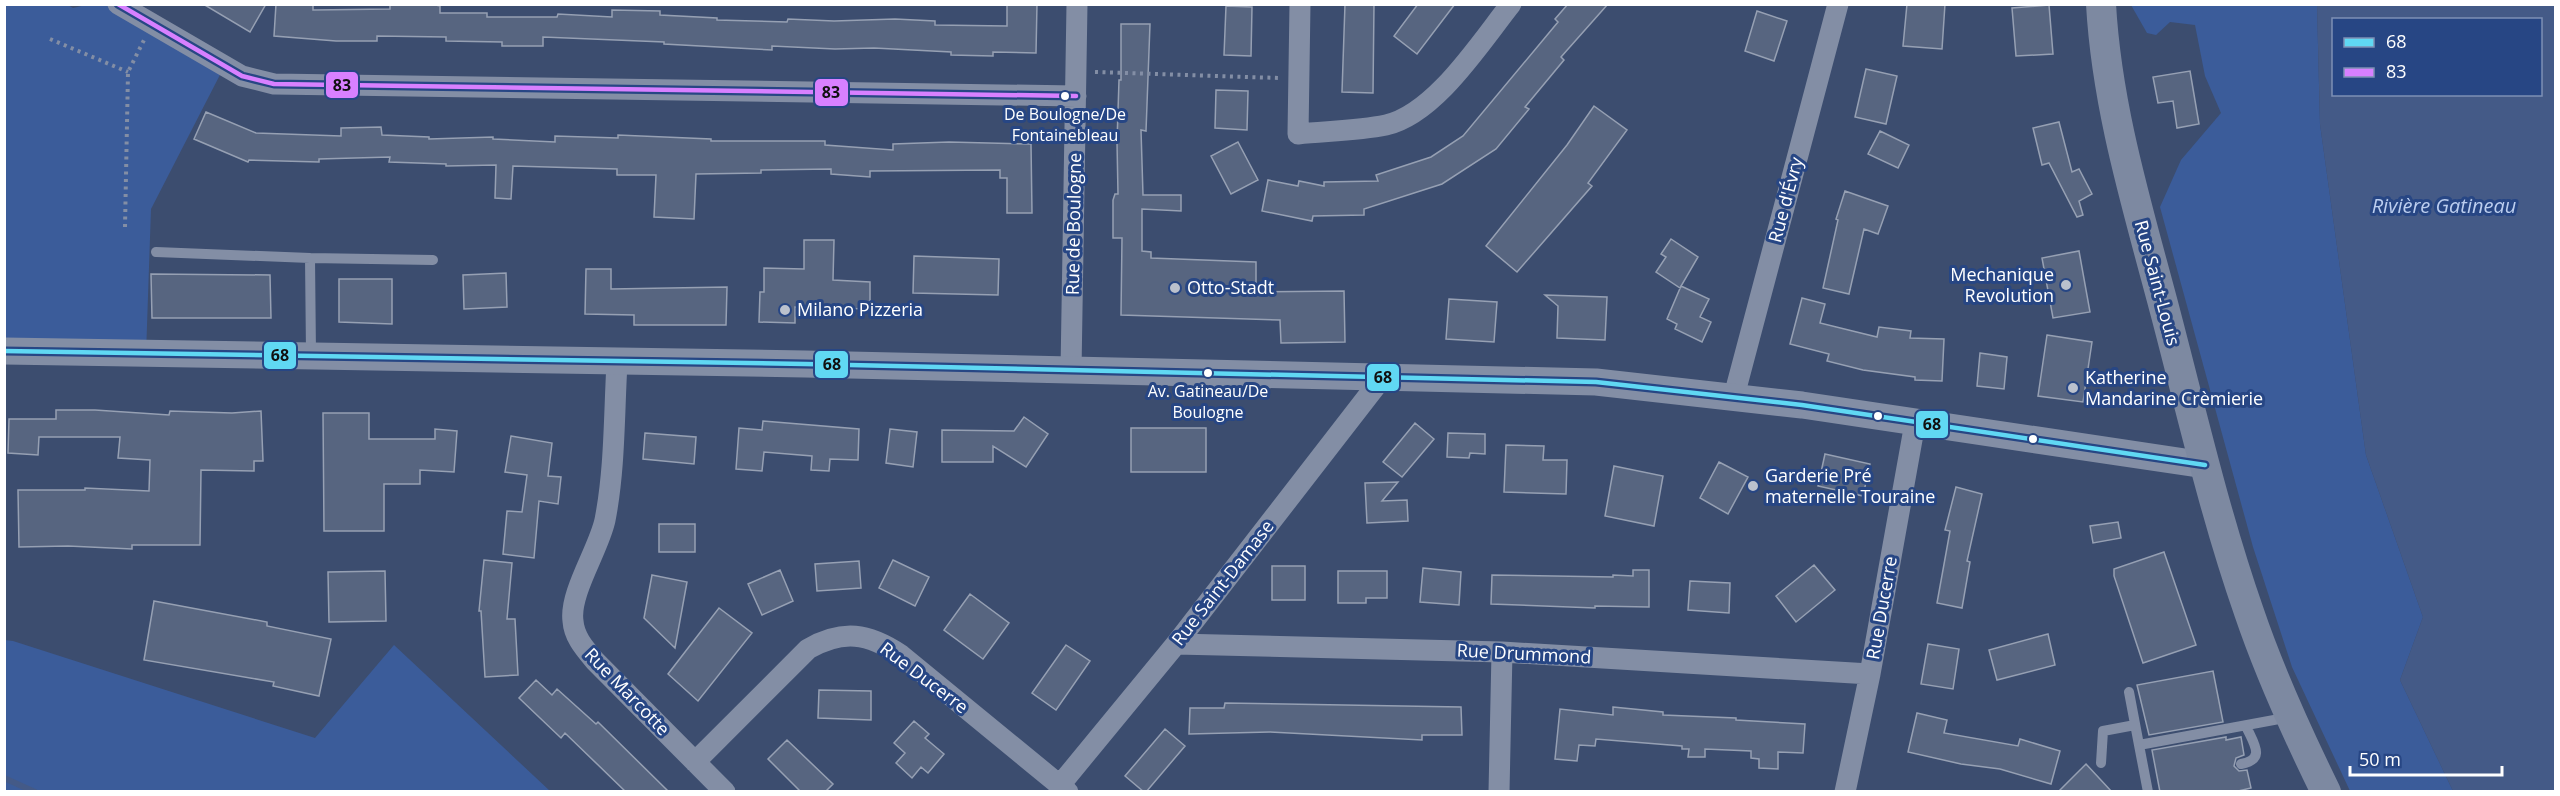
<svg xmlns="http://www.w3.org/2000/svg" width="2560" height="796" font-family="'Open Sans',sans-serif">
  <rect width="100%" height="100%" fill="#3c4d6f"/>
  <!-- green -->
  <path fill="#3b5c9a" d="M66,4L73,8L86,5H118L224,67L151,209L146,355L5,351V5Z
    M2131,5H2317L2320,124L2366,455L2423,617L2400,680L2453,791H2350L2292,667L2253,547L2160,207L2181,160L2221,113L2205,76L2195,25L2170,22L2156,35L2147,33Z
    M5,640L13,641L315,738L394,645L550,791H5Z"/>
  <!-- water -->
  <path fill="#445a87" fill-rule="evenodd" d="M2317,5H2555V791H2453L2400,680L2423,617L2366,455L2320,124ZM2334,20H2540V94H2334Z"/>
  <g fill="none" stroke-linecap="round" stroke-linejoin="round">
    <!-- stream -->
    <path stroke="#445a87" stroke-width="6" d="M4,778L35,792"/>
  </g>
  <!-- building -->
  <path fill="#576580" stroke="#96a0b3" stroke-width="1.5" d="M203,4H266L250,32Z
    M276,4H313V10L390,9V4H431L440,6V13H487V17H557L558,14L612,17V10L660,11V15L717,18V20L787,22L788,19L834,21L895,19L935,21V25L1007,26V4H1037L1036,53L993,52V56L951,55V52L874,48L835,49L772,46V50L664,44V42L543,37V46H502V42L446,41V37L377,36V41H336L274,36Z
    M1345,4H1374L1373,93L1342,92Z
    M1418,4H1455L1417,54L1394,36Z
    M1568,4H1608L1561,57L1564,60L1525,107L1529,109L1496,149L1442,184L1364,209V215L1313,216L1312,221L1262,211L1268,180L1298,186L1299,181L1324,186V182L1378,181L1376,175L1431,157L1463,136L1558,22L1555,19Z
    M1907,4H1945L1942,49L1903,46Z
    M2049,5L2053,54L2016,56L2012,8Z
    M1226,6L1252,7L1251,56L1224,55Z
    M1757,11L1787,21L1774,61L1745,51Z
    M1121,24H1150L1146,131L1141,130L1143,195H1181V211L1142,209V251L1151,252V258L1256,262V292L1344,291L1345,342L1281,343L1280,320L1121,315L1122,238H1113V200L1115,194H1118L1117,142L1119,80H1121Z
    M1866,69L1897,76L1886,124L1855,117Z
    M2190,71L2199,124L2177,128L2173,101L2158,103L2153,77Z
    M1216,90L1248,91L1247,130L1215,128Z
    M1594,106L1627,130L1588,183L1592,186L1517,272L1486,246L1567,145Z
    M206,112L256,133L341,136V128L381,127L382,135L429,137V139L493,137V139L555,142V136L618,138V135L711,139V141H825V145L893,150V144L949,142L1031,144L1032,213H1007V178H1000V170L870,171V177L831,174V169L761,170V173L696,174L694,219L654,217L656,175H617V169L513,166L511,199L495,198L496,165L446,166V164L389,162L390,157L319,159V162L249,160L248,162L194,139Z
    M2059,122L2072,172L2079,169L2092,194L2079,201L2083,215L2077,217L2049,163L2042,165L2033,128Z
    M1880,131L1909,145L1898,168L1868,154Z
    M1238,142L1258,180L1231,194L1211,156Z
    M1845,191L1888,206L1878,234L1864,229L1849,294L1823,288L1838,220L1836,219Z
    M1671,239L1698,257L1680,288L1656,272L1666,257L1661,254Z
    M804,240H834L833,280L870,282V309L795,307V323L759,322L760,292H764V268L804,269Z
    M2079,251L2090,312L2053,318L2042,258Z
    M914,256L999,259L998,295L913,293Z
    M586,269H611V289L727,287L726,325H634V315L585,314Z
    M506,273L507,307L464,309L463,275Z
    M151,274L270,275L271,318H152Z
    M339,279H392V324L339,322Z
    M1681,286L1709,299L1700,317L1711,322L1702,342L1675,329L1677,324L1667,319Z
    M1545,295L1607,297L1605,340L1557,338L1558,306Z
    M1802,298L1825,304L1820,323L1877,337L1879,327L1911,331L1910,338L1944,339L1942,381L1915,380V377L1863,370L1827,361L1829,354L1790,344Z
    M1449,299L1497,302L1494,342L1446,339Z
    M2047,335L2092,342L2083,402L2038,396Z
    M1980,353L2007,357L2004,389L1977,386Z
    M56,410H95L169,415L170,411L232,413L261,411L263,461H254V471L201,470L200,545H132V549L68,546L19,547L18,490H85V488L149,491L150,460L118,458L120,437H39L38,455L8,453L9,419H56Z
    M323,413H369V439H435V429L457,431L454,472L420,470V484H384V531H324Z
    M1024,417L1048,434L1026,467L993,446V462H942V430L1014,431Z
    M763,421L859,429L858,460L830,459L829,471L811,470L812,456L764,452L762,471L736,469L739,428L762,430Z
    M1415,423L1434,439L1402,477L1383,462Z
    M1131,428H1206V472H1131Z
    M890,429L917,432L913,467L886,463Z
    M645,433L696,437L694,464L643,459Z
    M1448,433L1485,434V454L1470,453L1469,458L1447,457Z
    M511,436L552,443L548,476L561,477L558,504L539,501L534,558L503,554L507,511L522,512L527,475L505,472Z
    M1506,445L1544,446L1543,460H1567L1566,494L1504,492Z
    M1825,454L1870,464L1863,496L1818,486Z
    M1719,462L1748,477L1728,514L1700,498Z
    M1614,466L1663,476L1654,526L1605,516Z
    M1398,482L1382,501L1407,500L1408,521L1367,523L1365,483Z
    M1956,487L1982,494L1967,561L1970,562L1962,608L1937,603L1950,531L1945,530Z
    M2118,522L2121,538L2093,543L2090,526Z
    M659,524H695V552H659Z
    M2164,552L2196,645L2143,663L2114,576V569Z
    M484,560L512,563L507,619H515L518,675L485,677L481,611H479Z
    M893,560L929,577L915,606L879,588Z
    M859,561L861,588L817,591L815,564Z
    M1814,565L1835,590L1796,622L1776,596Z
    M1272,566H1305V600H1272Z
    M1423,568L1461,572L1459,605L1420,602Z
    M780,570L793,601L762,615L748,584Z
    M1633,570H1649V607L1595,606V608L1491,604L1492,575L1613,577V575L1633,576Z
    M385,571L386,621L329,622L328,572Z
    M1338,571H1387V598H1366V603H1338Z
    M652,575L687,582L675,648L644,618Z
    M1690,581L1730,583L1729,613L1688,610Z
    M970,594L1009,623L983,659L944,630Z
    M154,601L267,622V626L331,639L319,696L273,686L274,682L144,660Z
    M719,608L752,633L698,701L668,674Z
    M2048,634L2055,665L1997,680L1989,650Z
    M1928,644L1959,649L1953,689L1921,684Z
    M1066,645L1090,661L1056,710L1032,693Z
    M2213,671L2223,722L2149,735L2137,685Z
    M536,680L552,695L557,689L596,724L598,722L669,792H626L565,733L561,738L519,698Z
    M819,690L871,691V720L818,718Z
    M1225,703L1461,707L1462,735H1422V740L1270,732L1189,734L1190,708H1224Z
    M1613,707L1663,712V715L1736,718V720L1805,724L1803,753L1778,752V769L1759,768V759L1751,758V751L1705,749V757H1688L1689,749H1682V746L1596,739L1595,746L1579,745L1577,761L1555,759L1560,709L1613,715Z
    M1917,713L1947,720L1944,733L2018,746L2020,739L2060,751L2051,784L2000,769L1961,764L1908,752Z
    M914,721L929,734L925,738L944,754L928,773L921,767L912,778L896,763L905,753L894,743Z
    M1165,729L1185,746L1146,792H1144L1125,776Z
    M2226,737V740L2241,737L2244,755L2236,758L2234,766L2239,771L2247,770L2251,788L2234,792H2160L2152,750Z
    M787,740L833,784L825,792H801L768,759Z
    M2086,764L2112,792H2058Z"/>
  <g fill="none" stroke-linecap="round" stroke-linejoin="round">
    <!-- path -->
    <path stroke="#838ea5" stroke-width="4" stroke-dasharray="3 4.5" stroke-linecap="butt" d="M50,39L128,72
      M1095,72L1279,78
      M125,227L128,72L144,40"/>
    <!-- service -->
    <path stroke="#838ea5" stroke-width="10" d="M156,252L310,258L311,354
      M310,258L433,260
      M2129,692L2139,745
      M2101,763L2103,731L2135,725
      M2241,764C2267,759 2253,743 2246,726
      M2148,792L2139,745L2290,717"/>
    <!-- minor -->
    <path stroke="#838ea5" stroke-width="21" d="M118,4L242,76L274,84L1076,96
      M1300,4L1298,134C1326,131 1357,131 1386,125C1435,114 1480,43 1511,4
      M617,363C614,414 615,469 605,520C599,549 569,593 573,621C574,637 585,649 595,661L725,792
      M1071,371L1077,4
      M1734,396L1838,4
      M1176,644L1502,652L1870,674
      M695,762L808,649C843,629 868,633 901,655L1068,792
      M1060,785L1176,644L1382,378
      M1499,792L1502,652
      M1845,792L1870,674L1915,423"/>
    <!-- tertiary -->
    <path stroke="#838ea5" stroke-width="27" d="M4,351L805,364L1596,382L1802,405L2205,465"/>
    <!-- secondary -->
    <path stroke="#7d89a1" stroke-width="30" d="M2101,4C2107,111 2139,212 2166,315C2192,414 2215,515 2249,612C2270,674 2297,733 2326,792"/>
    <defs>
      <path id="bus-1" d="M4,351L805,364L1596,382L1802,405L2205,465"/>
      <path id="bus-2" d="M118,4L242,76L274,84L1076,96"/>
    </defs>
    <!-- bus-1 casing -->
    <use href="#bus-1" stroke="#274684" stroke-width="9"/>
    <!-- bus-2 casing -->
    <use href="#bus-2" stroke="#274684" stroke-width="9"/>
    <!-- bus-1 -->
    <use href="#bus-1" stroke="#60d8f3" stroke-width="4.5"/>
    <!-- bus-2 -->
    <use href="#bus-2" stroke="#d880ff" stroke-width="4.5"/>
  </g>
  <!-- markers -->
  <g fill="#fff" stroke="#274684" stroke-width="2">
    <circle cx="1065" cy="96" r="5"/>
    <circle cx="1208" cy="373" r="5"/>
    <circle cx="1878" cy="416" r="5"/>
    <circle cx="2033" cy="439" r="5"/>
  </g>
  <g fill="#bbc1cd" stroke="#274684" stroke-width="2">
    <circle cx="2066" cy="285" r="6"/>
    <circle cx="1175" cy="288" r="6"/>
    <circle cx="785" cy="310" r="6"/>
    <circle cx="2073" cy="388" r="6"/>
    <circle cx="1753" cy="486" r="6"/>
  </g>
  <g text-anchor="middle" stroke-width="6" stroke-linejoin="round" paint-order="stroke">
    <!-- bus labels -->
    <g font-size="16" fill="#fff" stroke="#274684">
      <text x="1065" y="120">De Boulogne/De<tspan x="1065" dy="21">Fontainebleau</tspan></text>
      <text x="1208" y="397">Av. Gatineau/De<tspan x="1208" dy="21">Boulogne</tspan></text>
    </g>
    <!-- street labels -->
    <g font-size="18" fill="#fff" stroke="#274684">
      <text transform="translate(1786 200) rotate(-75)" y="6">Rue d'Évry</text>
      <text transform="translate(1074 224) rotate(-89)" y="6">Rue de Boulogne</text>
      <text transform="translate(2157 283) rotate(75)" y="6">Rue Saint-Louis</text>
      <text transform="translate(1223 583) rotate(-52)" y="6">Rue Saint-Damase</text>
      <text transform="translate(1882 608) rotate(-80)" y="6">Rue Ducerre</text>
      <text transform="translate(1524 654) rotate(3)" y="6">Rue Drummond</text>
      <text transform="translate(924 678) rotate(37)" y="6">Rue Ducerre</text>
      <text transform="translate(627 692) rotate(46)" y="6">Rue Marcotte</text>
    </g>
    <!-- poi labels -->
    <g font-size="18" fill="#fff" stroke="#274684" text-anchor="start">
      <text x="2054" y="281" text-anchor="end">Mechanique<tspan x="2054" dy="21">Revolution</tspan></text>
      <text x="1187" y="294">Otto-Stadt</text>
      <text x="797" y="316">Milano Pizzeria</text>
      <text x="2085" y="384">Katherine<tspan x="2085" dy="21">Mandarine Crèmierie</tspan></text>
      <text x="1765" y="482">Garderie Pré<tspan x="1765" dy="21">maternelle Touraine</tspan></text>
    </g>
    <!-- water labels -->
    <g font-size="20" font-style="italic" fill="#bcceef" stroke="#274684">
      <text x="2444" y="213">Rivière Gatineau</text>
    </g>
  </g>
  <g stroke="#274684" stroke-width="2">
    <rect x="325" y="71" width="34" height="28" rx="6" fill="#d880ff"/>
    <rect x="814" y="78" width="35" height="29" rx="6" fill="#d880ff"/>
    <rect x="263" y="341" width="34" height="29" rx="6" fill="#60d8f3"/>
    <rect x="814" y="350" width="35" height="29" rx="6" fill="#60d8f3"/>
    <rect x="1366" y="363" width="34" height="29" rx="6" fill="#60d8f3"/>
    <rect x="1915" y="410" width="34" height="29" rx="6" fill="#60d8f3"/>
  </g>
  <g font-size="16" text-anchor="middle" font-weight="bold" fill="#111">
    <text x="342" y="91">83</text>
    <text x="831" y="98">83</text>
    <text x="280" y="361">68</text>
    <text x="832" y="370">68</text>
    <text x="1383" y="383">68</text>
    <text x="1932" y="430">68</text>
  </g>
  <!-- border -->
  <rect width="2560" height="796" fill="none" stroke="#ffffff" stroke-width="12"/>
  <!-- legend -->
  <rect x="2332" y="18" width="210" height="78" fill="#274684" stroke="#7d90b5" stroke-width="1.5"/>
  <rect x="2344" y="38" width="30" height="9" fill="#60d8f3" stroke="#7d90b5" stroke-width="1.5"/>
  <text x="2386" y="48" font-size="18" fill="#ffffff">68</text>
  <rect x="2344" y="68" width="30" height="9" fill="#d880ff" stroke="#7d90b5" stroke-width="1.5"/>
  <text x="2386" y="78" font-size="18" fill="#ffffff">83</text>
  <!-- scale -->
  <path d="M2350 766v9h152v-9" fill="none" stroke="#ffffff" stroke-width="3"/>
  <text x="2359" y="766" font-size="18" fill="#ffffff" stroke="#274684" stroke-width="4.5" paint-order="stroke">50 m</text>
</svg>
